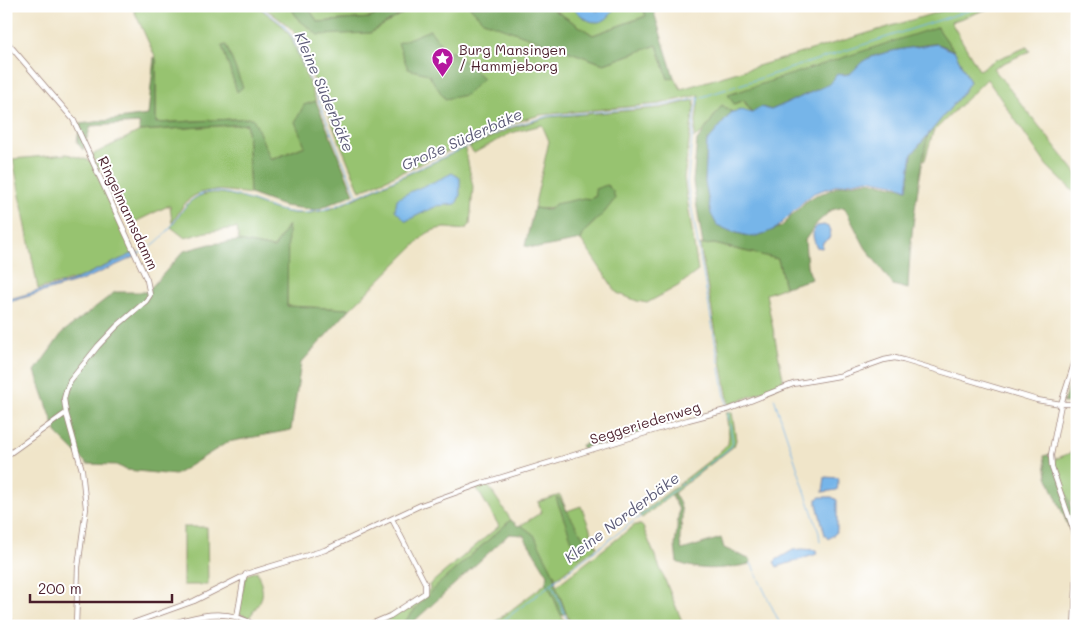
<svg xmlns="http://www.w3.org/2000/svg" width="1083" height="632" font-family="Mali,sans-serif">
  <rect width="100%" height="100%" fill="#fff"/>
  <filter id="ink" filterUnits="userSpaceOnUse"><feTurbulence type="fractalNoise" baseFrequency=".02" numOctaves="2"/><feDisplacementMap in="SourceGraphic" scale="10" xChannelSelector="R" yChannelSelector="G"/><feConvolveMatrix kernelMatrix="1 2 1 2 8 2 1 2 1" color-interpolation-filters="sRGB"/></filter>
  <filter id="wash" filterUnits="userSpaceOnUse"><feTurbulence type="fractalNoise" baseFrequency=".0096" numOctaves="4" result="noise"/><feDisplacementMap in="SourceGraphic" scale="20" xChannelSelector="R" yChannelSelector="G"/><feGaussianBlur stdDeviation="1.12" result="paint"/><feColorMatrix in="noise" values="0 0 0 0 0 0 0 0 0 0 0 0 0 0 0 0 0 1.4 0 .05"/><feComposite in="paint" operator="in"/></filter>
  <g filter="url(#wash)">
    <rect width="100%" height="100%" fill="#f0e5c9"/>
    <!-- green -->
    <path fill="#97c370" stroke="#70714e" d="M132,6H257L283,26L291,37L316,101L304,105L305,146L270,160L252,118L156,123V59Z
      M262,6H290L298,19L370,33L415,6H469L484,21L604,64L657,45L668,78L674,77L681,89L945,10L947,11L961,6H996L951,22L979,70L995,60L1027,47L1030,51L993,68L1077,174V195L1047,166L987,79L933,132L925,160L923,158L928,135L961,95L970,82L955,52L937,27L743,100L752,113L742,110L732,112L722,105L704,131L694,138L699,95L659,104L540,115L509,124L360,191L294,32L286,24Z
      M307,6H322L332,10L353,9L361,6H389L370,18L318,22Z
      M548,6H642L646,16L593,35Z
      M695,100L684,178L698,271L678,286L647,303L637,301L617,293L581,240L584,232L604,213L596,196C578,205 554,211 534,208L549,141L542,125L511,133L474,153L469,147L512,128L548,117L661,108Z
      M247,124L250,194C227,191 199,184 183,206C179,211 176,218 172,223L170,205L131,224L103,167L98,169L92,155L140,131Z
      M465,148L473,187L470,225C464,233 455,228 446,228C439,228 433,230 426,234L350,309L287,306V226L274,248L239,241L237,228L206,232L185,238L171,227C179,218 182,207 192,200C219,181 254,205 282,211C302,216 316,213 336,207Z
      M67,154L91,161L135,255L121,259L79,278L38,289L13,159Z
      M714,244L778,259L785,287L766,294L784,383L729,405L700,245Z
      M732,412L736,440L734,446L642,518L639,515L714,457L728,444L729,435L726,413Z
      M1077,450V500L1068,503L1053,460Z
      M487,484L511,520L433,589L406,620L393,626H365L404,609L430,589L429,585L499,526L476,487Z
      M560,495L567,511L581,506L597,547L555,579L534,535L521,525L542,512L538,502Z
      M635,525H641L643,527L684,626H571L556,586Z
      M183,527H207L208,585H183Z
      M257,571C266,598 264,595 249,618L237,612L246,575Z
      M545,584L550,589L566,626H490Z"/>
    <!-- forest -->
    <path fill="#79a962" stroke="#626446" d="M290,6H307L318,22L370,18L389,6H415L370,33L318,35L298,19Z
      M469,6H548L593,35L646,16L642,6H652L674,77L668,79L657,45L604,64L483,21Z
      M937,27L955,52C950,49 943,45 937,44C929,43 877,54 869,58C856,67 855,77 837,74L830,84L771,110L761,107L752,113L744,100L734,104L728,95Z
      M430,30L445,50L454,52L483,78L466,95L445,99L428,74L408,69L398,43Z
      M226,45L243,87L237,92L222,46Z
      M154,57L156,59V123L253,118L271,160L305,146L295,122L304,105L316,101L354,194L316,210L283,206L250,194L247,124L140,131L139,123L91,126L83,150L77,142L80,124L148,115Z
      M722,105L732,112L707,142L705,182L730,231L753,237L781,227L804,203L816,195L826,192L839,186L868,181L907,189L912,154L928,135C917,186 910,237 908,289L893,285L865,247L844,207L831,210L817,223L805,240L807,266L812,279L785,287L778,259L714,244L703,245L693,182L697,141Z
      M607,185L613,191L615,199L604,213L584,232L581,240L538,248L525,246L534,208L549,210L555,204L584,198L590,199L596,196L595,189Z
      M288,225L287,306L350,309L301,363L291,430L228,442L175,475L127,470L116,465L87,464L57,434L35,371L63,332L115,292H147L184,251L210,244L239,241L274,248Z
      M1077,363V402L1063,403Z
      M666,420L667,425L584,451L581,445Z
      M1053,453V460L1077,522V626H1070L1073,581L1072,540L1069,528L1047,476L1044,456Z
      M674,493C677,498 680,503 681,508C685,522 676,537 682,550L721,538L724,548L751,560L750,564C726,569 699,572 677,562L675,546L679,510L672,496Z
      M556,498H559L588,545L578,557Z
      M511,520L518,526L521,525L534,535L555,576L556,586L566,613L561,615L550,589L545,584L548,575L523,535L509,534L409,626H393L406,620L433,589Z"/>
    <!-- water -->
    <path fill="#76b5e9" stroke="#606a8a" d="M571,6H595V10L598,11L603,6H614C612,17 602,25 590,21C583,18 576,11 571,6Z
      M937,44L955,52L970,82L961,95L912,154L907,189L894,184L868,179L838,185L814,193L803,202L777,228L766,233L752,237L730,231L717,225L711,214L705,182L707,142L732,112L742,110L752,113L761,107L771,110L830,84L837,74C856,78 853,65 869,58C889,50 915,47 937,44Z
      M452,173L460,178V196L456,204L437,206L406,221L395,210L397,199C415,188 434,183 452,173Z
      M824,225L830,228L831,231L829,239L823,242L822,248L816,247C814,239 810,233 817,226Z
      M137,252L139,255L83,280L6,303V300L70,282Z
      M825,477L839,478L837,490L823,492Z
      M820,497H832L837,500V530L836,533L828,539L825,535L817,504V499Z
      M802,549L816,550L817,554L777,567L774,562L776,560L793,550Z"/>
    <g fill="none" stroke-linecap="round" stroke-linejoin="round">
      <!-- stream -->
      <path stroke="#76b5e9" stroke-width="1" d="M259,6L284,25L292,36L357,195
        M699,98L695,110L687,183L727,407
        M138,254C152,247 164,237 173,224C183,210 187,199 205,193C227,187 260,206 283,211C304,215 316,212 336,206L512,126L549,116L660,106L699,98L983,6
        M774,398L819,533L820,542
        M751,563L781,626
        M551,583L560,602L569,626
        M496,626L730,448L733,443L728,413"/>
    </g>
  </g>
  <g filter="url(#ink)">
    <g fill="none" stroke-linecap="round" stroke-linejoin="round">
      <defs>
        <path id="minor" d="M6,41L73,119L147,280L150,295L146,301L117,326L98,346L70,381L66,391L64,399L66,413L82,470L86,508L78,567L76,626
          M1077,355L1061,404L1051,455L1052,468L1077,540
          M6,456L66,413
          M6,612L12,626
          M237,617L244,577
          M130,626L133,623L194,601L240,578L244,577L246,574L325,550L421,505L483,483L688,420L730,409L793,384L839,376L884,360L895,358L903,360L1037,400L1061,404H1077
          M164,626C195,616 226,606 256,626
          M348,626L371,624L390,616L425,593V583L392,519
          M1074,626L1077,570"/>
      </defs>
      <!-- minor casing -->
      <use href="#minor" stroke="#9d827a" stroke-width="6"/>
      <!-- minor -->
      <use href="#minor" stroke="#fff" stroke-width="4.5"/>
    </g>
  </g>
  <!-- icons -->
  <defs>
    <symbol id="sight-pin" viewBox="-11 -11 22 30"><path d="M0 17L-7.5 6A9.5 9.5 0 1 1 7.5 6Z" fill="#b5179e" stroke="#fff"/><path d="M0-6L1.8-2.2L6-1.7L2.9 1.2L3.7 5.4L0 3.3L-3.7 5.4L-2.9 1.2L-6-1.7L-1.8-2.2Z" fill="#fff"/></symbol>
  </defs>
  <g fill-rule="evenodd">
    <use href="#sight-pin" x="430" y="46" width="25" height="34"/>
  </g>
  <g text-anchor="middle" stroke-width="4" stroke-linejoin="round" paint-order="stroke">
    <!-- poi labels -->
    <g font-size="14" fill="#4a1f2b" stroke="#fff" text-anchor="start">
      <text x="459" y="55">Burg Mansingen<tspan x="459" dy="16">/ Hammjeborg</tspan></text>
    </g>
    <!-- street labels -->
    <g font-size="14" fill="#4a1f2b" stroke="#fff">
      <text transform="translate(128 213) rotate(65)" y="5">Ringelmannsdamm</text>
      <text transform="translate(645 423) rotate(-17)" y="5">Seggeriedenweg</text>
    </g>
    <!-- water labels -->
    <g font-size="15" font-style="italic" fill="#5c5b77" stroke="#fff">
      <text transform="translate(324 92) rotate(67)" y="5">Kleine Süderbäke</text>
      <text transform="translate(462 140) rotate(-24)" y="5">Große Süderbäke</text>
      <text transform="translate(622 518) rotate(-37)" y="5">Kleine Norderbäke</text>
    </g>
  </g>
  <!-- margin -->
  <rect width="1083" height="632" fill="none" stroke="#fff" stroke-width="25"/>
  <!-- scale -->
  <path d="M30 594v8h142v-8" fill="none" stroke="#4a1f2b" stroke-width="2.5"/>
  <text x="38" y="594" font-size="15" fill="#4a1f2b" stroke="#ffffff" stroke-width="4" paint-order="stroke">200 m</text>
</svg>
